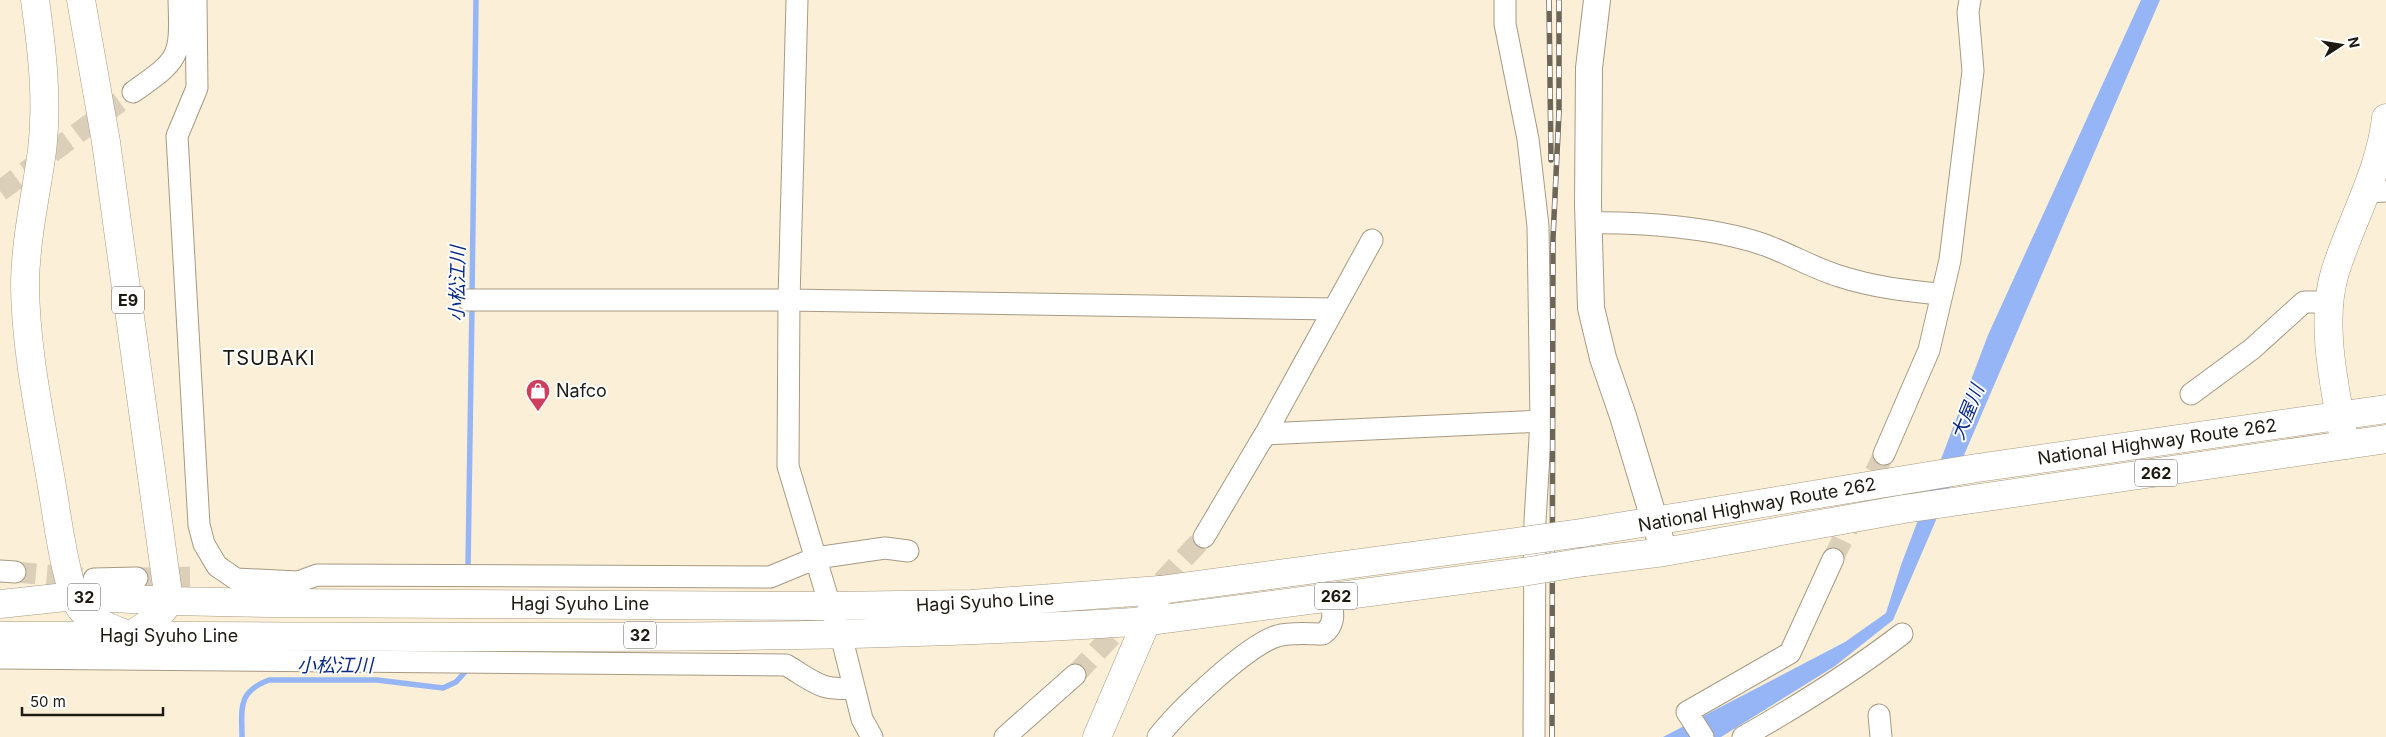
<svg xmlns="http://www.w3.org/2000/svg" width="2386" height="737" font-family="Inter,'Noto Sans JP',sans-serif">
  <rect width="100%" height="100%" fill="#fcefd7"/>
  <!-- water -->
  <path fill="#95b5f7" d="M2141,0H2160L1893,620L1835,666L1721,737H1663L1845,642L1886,613L1901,565L1988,335Z"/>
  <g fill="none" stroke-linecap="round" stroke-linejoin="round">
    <!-- stream -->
    <path stroke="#95b5f7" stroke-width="5.5" d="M472,296L476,0
      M468,568L472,305
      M242,737C242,708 237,692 269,680H377L443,688L456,682L465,672"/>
    <!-- minor-tunnel -->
    <path stroke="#dbcfb9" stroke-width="21" stroke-dasharray="21 11" stroke-linecap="butt" d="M0,191L133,92
      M1833,559L1884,454
      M15,572L82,578
      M137,578L201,577
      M1075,675L1204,537"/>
    <defs>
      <path id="minor" d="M196,0L197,88L177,136L199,525L204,544L217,566L236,579L298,582L317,575L770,577L816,558L885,548L908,551
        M797,0L789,300L788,466L830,606L841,635L862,719L872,737
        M1505,0V24L1528,139L1538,226L1541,421L1535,521L1534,737
        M133,92C180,59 181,58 179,0
        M2366,192L2386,191
        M1588,223C1641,222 1711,227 1762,244C1788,253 1813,268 1839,276C1873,287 1906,291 1940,294
        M468,300H789L1334,309
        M2191,394L2252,349L2304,302H2330
        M1262,440L1372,240
        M1884,454L1929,350L1950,260L1973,71L1968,12L1970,0
        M1204,537L1265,434L1541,421
        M0,571L15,572
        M94,579L137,578
        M0,658L786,665C812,680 822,693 854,687
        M1879,715L1881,737
        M1005,737L1075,675
        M1158,737C1179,710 1246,646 1277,636C1292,632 1307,634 1323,634C1336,624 1333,613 1331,597
        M1703,737L1687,712L1790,653L1833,559
        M1743,737C1798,706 1851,673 1902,634"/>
      <path id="tertiary" d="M1597,0L1589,68L1588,204L1591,308L1603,358L1623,416L1664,552"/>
      <path id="secondary" d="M2345,445C2336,392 2319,325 2335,272C2351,221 2380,172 2386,118"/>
      <path id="primary" d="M0,604L75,596L169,601L271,603L830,606L971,604L1160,590
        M0,636C383,634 766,646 1149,621"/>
      <path id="trunk" d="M1581,533L1977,468L2386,409
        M1584,562L1664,552L1904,509L2386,439
        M1149,621L1523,572
        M1097,737L1160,590L1523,541"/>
      <path id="motorway" d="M35,0C42,50 48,100 42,151C36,194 26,237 25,282C25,353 43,429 54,499C58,524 67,590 81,609C93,623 114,629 130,636C145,626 160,618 169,601L106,142L81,0"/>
    </defs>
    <!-- minor casing -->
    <use href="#minor" stroke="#a69a84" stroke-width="23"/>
    <!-- tertiary casing -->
    <use href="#tertiary" stroke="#a69a84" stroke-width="28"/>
    <!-- secondary casing -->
    <use href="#secondary" stroke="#a69a84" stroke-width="29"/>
    <!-- primary casing -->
    <use href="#primary" stroke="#a69a84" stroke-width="29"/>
    <!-- trunk casing -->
    <use href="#trunk" stroke="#a69a84" stroke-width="29"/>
    <!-- motorway casing -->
    <use href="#motorway" stroke="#a69a84" stroke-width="29"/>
    <!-- minor -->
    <use href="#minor" stroke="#fff" stroke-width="21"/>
    <!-- tertiary -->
    <use href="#tertiary" stroke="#fff" stroke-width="26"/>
    <!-- secondary -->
    <use href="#secondary" stroke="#fff" stroke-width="28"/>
    <!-- primary -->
    <use href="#primary" stroke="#fff" stroke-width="28"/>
    <!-- trunk -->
    <use href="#trunk" stroke="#fff" stroke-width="28"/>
    <!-- motorway -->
    <use href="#motorway" stroke="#fff" stroke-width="28"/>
    <defs>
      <path id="rail" d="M1549,0L1551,160
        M1552,737L1553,238L1559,112V0"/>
    </defs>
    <!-- rail casing -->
    <use href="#rail" stroke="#6d6558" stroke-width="5.5"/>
    <!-- rail -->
    <use href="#rail" stroke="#fff" stroke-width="4" stroke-dasharray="11" stroke-linecap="butt"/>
    <defs>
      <path id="trunk-bridge" d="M1523,541L1581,533
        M1523,572L1584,562"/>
    </defs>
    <!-- trunk-bridge casing -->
    <use href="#trunk-bridge" stroke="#a69a84" stroke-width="29" stroke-linecap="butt"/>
    <!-- trunk-bridge -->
    <use href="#trunk-bridge" stroke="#fff" stroke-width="28"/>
  </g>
  <!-- icons -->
  <defs>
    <symbol id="shop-pin" viewBox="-11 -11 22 30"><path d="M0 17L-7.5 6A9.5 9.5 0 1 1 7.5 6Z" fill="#cd3e5f" stroke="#fff"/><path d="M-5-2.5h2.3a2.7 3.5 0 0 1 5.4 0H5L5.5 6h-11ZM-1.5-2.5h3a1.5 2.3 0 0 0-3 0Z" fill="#fff"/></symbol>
  </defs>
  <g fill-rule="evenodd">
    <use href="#shop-pin" x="524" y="377" width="28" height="38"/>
  </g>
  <g text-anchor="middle" stroke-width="4" stroke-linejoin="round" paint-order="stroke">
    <!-- shield labels -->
    <g fill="#fff" stroke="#625e58" stroke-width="1">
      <rect x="112" y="286.5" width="32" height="27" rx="4"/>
      <rect x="2135" y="459.5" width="42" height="27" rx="4"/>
      <rect x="1315" y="582.5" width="42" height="27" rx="4"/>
      <rect x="68" y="583.5" width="32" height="27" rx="4"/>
      <rect x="624" y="621.5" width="32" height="27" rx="4"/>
    </g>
    <g font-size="16" font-weight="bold" fill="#1e1911">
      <text x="128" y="306">E9</text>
      <text x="2156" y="479">262</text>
      <text x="1336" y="602">262</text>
      <text x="84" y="603">32</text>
      <text x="640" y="641">32</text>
    </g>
    <!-- poi labels -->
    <g font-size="18" fill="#1e1911" stroke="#fff" text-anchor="start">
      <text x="556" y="397">Nafco</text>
    </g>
    <!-- street labels -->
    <g font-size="18" fill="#1e1911" stroke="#fff">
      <text transform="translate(2157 442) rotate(-8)" y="6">National Highway Route 262</text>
      <text transform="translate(1757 505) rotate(-10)" y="6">National Highway Route 262</text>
      <text transform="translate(985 602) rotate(-3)" y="6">Hagi Syuho Line</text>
      <text x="580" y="610">Hagi Syuho Line</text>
      <text x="169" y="642">Hagi Syuho Line</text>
    </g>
    <!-- water labels -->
    <g font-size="19" font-style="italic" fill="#082984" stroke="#fff">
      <text transform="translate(457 284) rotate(-89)" y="7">小松江川</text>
      <text transform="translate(1967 412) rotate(-68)" y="7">大屋川</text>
      <text x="335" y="672">小松江川</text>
    </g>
    <!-- quarter labels -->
    <g font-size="20" letter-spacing="1" fill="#1e1911" stroke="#fff">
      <text x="269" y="365">TSUBAKI</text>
    </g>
  </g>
  <!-- north arrow -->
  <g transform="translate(2341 45) rotate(78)" stroke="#ffffff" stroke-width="4" paint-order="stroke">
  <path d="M0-4L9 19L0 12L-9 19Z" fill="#1e1911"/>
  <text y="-8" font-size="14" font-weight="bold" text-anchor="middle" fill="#1e1911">N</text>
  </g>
  <!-- scale -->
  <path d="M22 707v8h141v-8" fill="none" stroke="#1e1911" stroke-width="2.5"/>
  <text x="30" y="707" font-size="15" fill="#1e1911" stroke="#ffffff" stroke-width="4" paint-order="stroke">50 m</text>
</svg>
